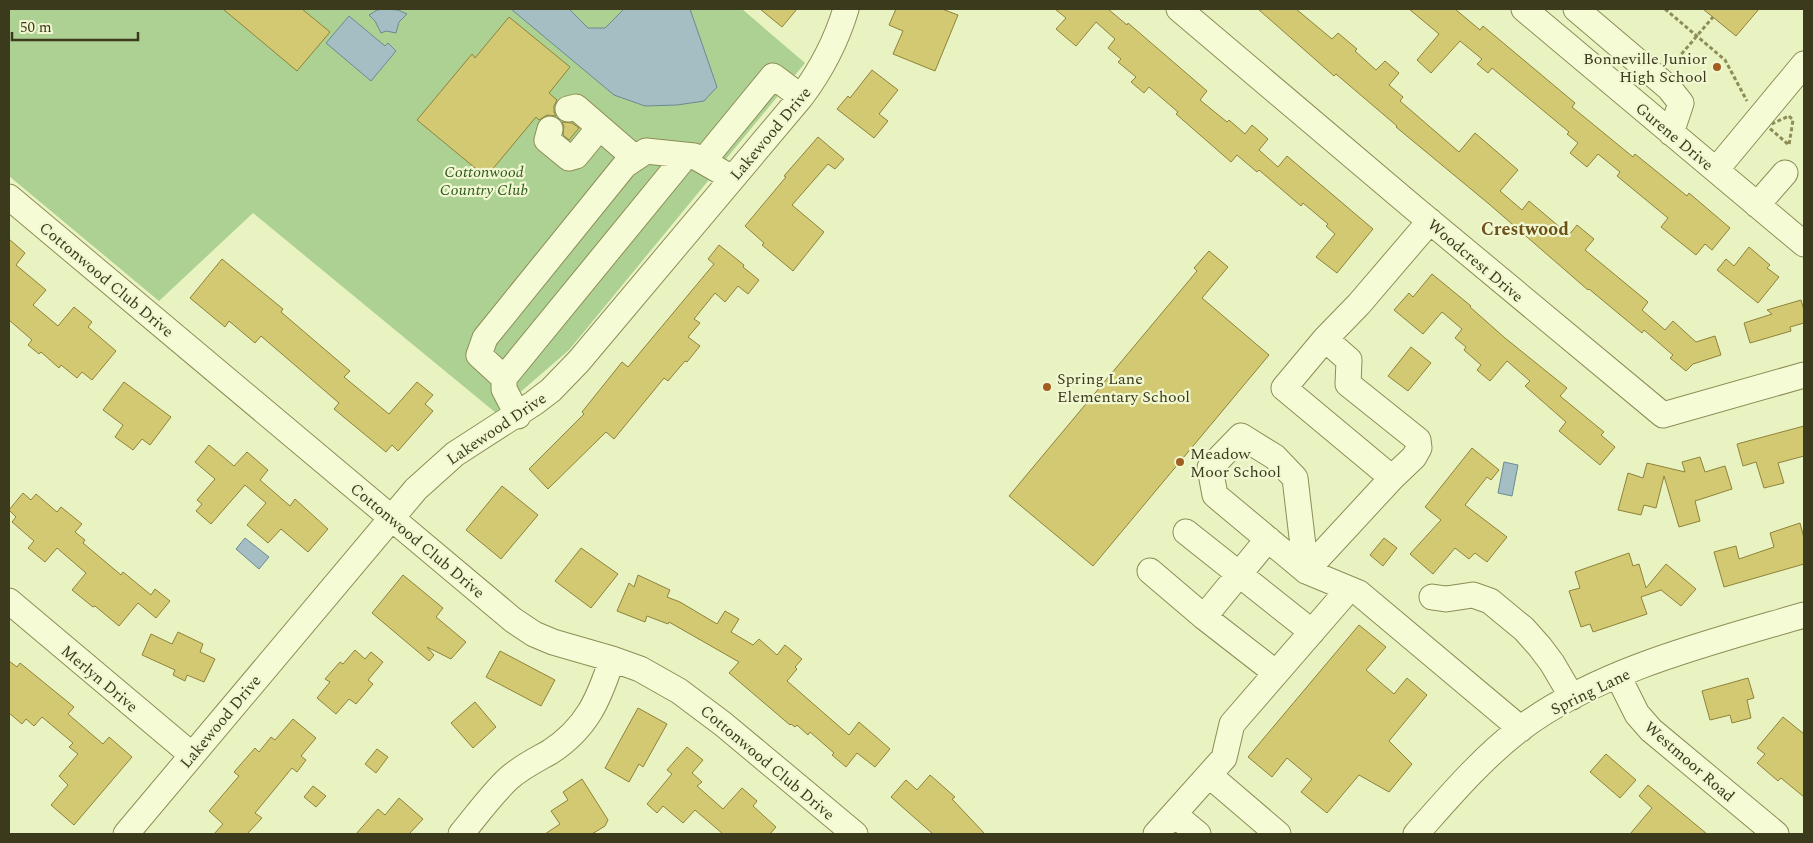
<svg xmlns="http://www.w3.org/2000/svg" width="1813" height="843" font-family="Spectral,serif">
  <rect width="100%" height="100%" fill="#e9f2c1"/>
  <!-- green -->
  <path fill="#add193" d="M9,9H742L805,63L569,350L496,413L253,213L159,301L9,176Z"/>
  <!-- water -->
  <path fill="#a4bec4" stroke="#6a8a93" d="M385,9L398,10L407,14L399,22L396,33L386,31L381,33L375,21L369,15L377,10Z
    M511,9H569L588,28H605L624,9H690L717,87L704,101L677,105L645,106L614,95Z
    M349,16L385,46L388,43L396,51L371,81L326,43Z
    M1504,462L1518,465L1512,496L1498,493Z
    M245,538L269,557L259,569L236,549Z"/>
  <!-- building -->
  <path fill="#d3c973" stroke="#8e833a" d="M223,9H302L330,32L297,71Z
    M760,9H797L782,27Z
    M896,9H942L958,15L935,71L893,54L903,31L889,25Z
    M1055,9H1108L1127,25L1128,23L1207,91L1200,100L1227,122L1229,120L1245,134L1252,125L1268,139L1259,150L1278,167L1287,156L1373,229L1337,273L1316,257L1335,234L1326,226L1328,224L1303,203L1301,206L1259,170L1257,172L1237,155L1231,162L1176,114L1178,112L1149,87L1144,93L1131,82L1136,77L1118,62L1121,59L1108,48L1115,39L1096,22L1076,46L1056,29L1066,18Z
    M1258,9H1296L1332,39L1338,33L1357,49L1355,51L1376,70L1385,61L1399,73L1389,85L1403,97L1400,101L1459,152L1475,133L1518,170L1500,191L1522,210L1529,201L1569,235L1577,225L1594,239L1585,250L1648,302L1642,310L1665,330L1673,321L1696,342L1715,336L1721,355L1693,364L1686,371L1670,358L1673,355L1644,330L1642,333L1589,289L1588,290L1489,204L1396,127L1397,126L1336,74L1334,76Z
    M1409,9H1455L1480,30L1483,26L1575,103L1572,107L1633,157L1635,154L1687,196L1689,193L1730,228L1712,250L1705,244L1696,255L1661,227L1668,218L1617,176L1620,172L1598,154L1587,167L1570,153L1578,143L1567,134L1569,132L1492,68L1488,73L1477,64L1482,59L1460,41L1431,73L1417,60L1439,34Z
    M1703,9H1759L1736,36Z
    M509,17L570,67L549,93L557,100L554,106V112L556,116L547,115L539,120L536,117L486,177L417,120L472,54L475,58Z
    M872,70L898,90L879,114L888,121L874,138L837,109L848,96L850,98Z
    M562,122L572,123L579,128L569,140L563,135L564,126Z
    M818,137L844,159L835,169L828,164L792,205L824,232L793,271L762,245L764,243L745,226L786,177L784,176Z
    M9,239L25,253L16,265L46,290L33,305L58,326L74,307L92,322L88,327L116,351L92,380L82,372L77,378L61,365L59,368L41,352L39,354L28,345L32,340L9,320Z
    M719,245L744,265L743,267L759,280L748,294L738,286L725,302L715,293L694,319L700,323L688,337L700,346L687,362L685,361L668,381L664,378L614,439L606,432L548,489L529,469L584,414L582,412L622,362L628,367L714,264L708,259Z
    M1749,247L1770,265L1767,268L1779,277L1758,303L1717,270L1726,259L1734,266Z
    M1209,251L1228,267L1202,298L1269,355L1093,566L1009,496L1197,271L1194,268Z
    M222,259L283,309L281,312L350,371L344,377L389,414L417,382L433,395L425,404L433,411L398,451L392,445L386,452L334,409L339,403L261,336L255,343L229,321L225,327L190,298Z
    M1432,274L1471,306L1470,307L1505,338L1567,388L1560,396L1604,432L1601,435L1615,447L1600,465L1559,431L1566,422L1525,386L1530,381L1507,361L1490,381L1477,370L1481,365L1464,350L1466,347L1455,338L1462,329L1442,312L1423,334L1394,310L1409,293L1413,297Z
    M1801,300L1804,310V323L1790,327L1791,331L1750,343L1744,323L1772,314L1767,310Z
    M1411,347L1431,363L1408,391L1388,376Z
    M124,382L171,417L150,445L142,439L133,450L115,437L123,425L103,410Z
    M1804,426V456L1778,463L1784,483L1764,488L1756,462L1743,466L1737,444Z
    M209,445L234,466L247,452L268,470L260,480L290,506L295,499L328,529L308,552L281,529L268,543L247,525L266,503L245,485L211,524L196,511L202,504L197,500L215,479L195,462Z
    M1472,448L1499,470L1491,480L1487,477L1465,505L1507,537L1487,562L1475,553L1469,559L1455,548L1433,574L1410,554L1441,520L1425,507Z
    M1700,457L1705,472L1725,466L1732,489L1695,501L1700,521L1679,527L1664,476L1656,508L1644,505L1641,515L1618,510L1628,473L1643,478L1647,463L1685,472L1682,462Z
    M502,486L538,515L501,559L466,530Z
    M23,493L31,500L36,494L57,512L61,507L82,524L75,532L85,540L83,543L121,575L123,572L151,595L155,589L170,601L156,618L138,603L119,626L95,606L93,607L72,590L86,573L57,548L45,562L28,548L34,541L12,522L16,517L9,510Z
    M1800,523L1804,538V564L1724,587L1714,552L1736,546L1739,559L1774,547L1770,533Z
    M1384,538L1397,548L1383,566L1370,555Z
    M581,548L618,574L591,608L555,581Z
    M1629,553L1633,566L1639,564L1646,588L1666,564L1696,589L1681,606L1661,590L1641,597L1647,614L1593,632L1590,624L1581,627L1569,591L1580,588L1575,572Z
    M403,575L443,608L436,617L466,642L451,659L427,647L434,655L429,661L372,613Z
    M638,575L670,590L667,597L680,602L717,624L725,611L739,619L731,632L753,645L759,639L777,655L785,645L802,659L795,667L797,669L787,681L849,735L859,722L890,749L875,767L857,753L846,767L832,755L834,753L810,732L808,735L797,725L795,727L791,724L790,725L729,673L739,662L669,622L668,624L647,616L645,622L617,611L629,583L634,587Z
    M1359,625L1386,647L1366,670L1394,694L1407,678L1427,695L1389,741L1412,764L1389,792L1359,775L1327,813L1301,792L1312,779L1287,758L1272,777L1248,757Z
    M178,632L203,644L200,652L215,659L204,682L187,675L185,681L173,675L175,670L142,655L151,634L172,644Z
    M355,650L365,659L371,652L383,662L368,680L373,684L356,704L349,699L336,714L317,698L330,682L325,679L340,662L343,664Z
    M500,651L555,680L541,706L486,677Z
    M9,661L17,667L20,663L74,707L68,714L103,744L109,737L132,757L74,825L51,805L68,785L59,776L78,754L69,747L73,743L42,717L34,726L26,719L22,724L9,713Z
    M1748,678L1754,698L1747,700L1751,718L1732,723L1730,715L1710,720L1702,691Z
    M475,702L496,727L473,748L451,723Z
    M638,708L667,724L643,767L639,764L629,782L605,768Z
    M1783,717L1804,734V797L1781,778L1778,781L1757,763L1765,754L1757,748Z
    M293,719L316,738L301,756L306,760L297,772L292,768L255,813L262,818L247,834H214L223,824L209,811L239,776L234,772L255,748L259,752L271,737L275,740Z
    M687,747L703,760L692,773L702,782L697,786L723,809L742,788L757,801L753,806L776,827L770,834H723L695,810L683,823L663,806L657,813L647,804L672,774L667,770Z
    M377,749L388,757L376,773L365,764Z
    M1606,754L1636,780L1620,798L1590,772Z
    M930,775L955,797L952,799L985,834H933L891,797L906,780L917,790Z
    M582,779L608,820L605,826L592,834H545L560,824L551,811L568,800L563,792Z
    M1648,785L1707,834H1630L1652,808L1639,796Z
    M313,786L326,796L316,807L304,797Z
    M399,798L423,819L409,834H356L378,809L385,815Z"/>
  <g fill="none" stroke-linecap="round" stroke-linejoin="round">
    <defs>
      <path id="minor" d="M1179,9L1414,208L1663,415L1804,375
        M1524,9L1804,244
        M1576,9L1669,88L1681,103L1671,133
        M568,109L576,107L635,158
        M550,129L547,140L569,158L576,156L599,128
        M704,160L773,76L801,97
        M1716,170L1804,64
        M9,197L513,620L534,634L553,642L612,659L640,669L679,691L723,724L855,834
        M1757,205L1785,173
        M1325,339L1349,360L1348,384L1418,440L1419,448L1414,457L1392,478L1306,571L1295,478L1275,457L1241,436L1210,468L1215,495L1306,571L1359,593L1521,729
        M504,378L479,355L485,338L625,165L646,151L694,156L732,178
        M518,416L504,389V378L684,158L694,156
        M1392,478L1284,388L1325,339L1359,304L1430,221
        M1186,532L1312,632
        M1150,571L1204,617L1268,539
        M1432,597L1446,599L1473,595L1490,601L1524,629L1540,647L1552,663L1572,697
        M9,601L192,755
        M1204,617L1276,673
        M1618,676L1637,714L1651,730L1776,834
        M1209,775L1278,834
        M1174,814L1198,834
        M126,834L416,489L455,454L534,403L551,390L579,361L801,97C822,69 836,42 846,9
        M461,834C476,816 491,795 508,779C521,767 536,760 550,752C587,728 599,699 612,659
        M1156,834L1224,758L1232,724L1349,589
        M1416,834C1449,797 1481,759 1520,729C1598,670 1712,642 1804,615"/>
    </defs>
    <!-- minor casing -->
    <use href="#minor" stroke="#8d8d56" stroke-width="27"/>
    <!-- path -->
    <path stroke="#8d8d56" stroke-width="3" stroke-dasharray="4 2.5" stroke-linecap="butt" d="M1665,9L1725,60L1747,101
      M1673,64L1713,17
      M1789,116L1793,120L1789,145L1767,126Z"/>
    <!-- minor -->
    <use href="#minor" stroke="#f5fcd5" stroke-width="25"/>
  </g>
  <!-- markers -->
  <g fill="#a25d21" stroke="#f1f8d1" stroke-width="2">
    <circle cx="1717" cy="67" r="5"/>
    <circle cx="1047" cy="387" r="5"/>
    <circle cx="1180" cy="462" r="5"/>
  </g>
  <g text-anchor="middle" stroke-width="4.5" stroke-linejoin="round" paint-order="stroke">
    <!-- poi labels -->
    <g font-size="16" fill="#3b3a1c" stroke="#f1f8d1" text-anchor="start">
      <text x="1707" y="64" text-anchor="end">Bonneville Junior<tspan x="1707" dy="18">High School</tspan></text>
      <text x="1057" y="384">Spring Lane<tspan x="1057" dy="18">Elementary School</tspan></text>
      <text x="1190" y="459">Meadow<tspan x="1190" dy="18">Moor School</tspan></text>
    </g>
    <!-- street labels -->
    <g font-size="16" fill="#3b3a1c" stroke="#f1f8d1">
      <text transform="translate(770 133) rotate(-50)" y="6">Lakewood Drive</text>
      <text transform="translate(1675 136) rotate(40)" y="6">Gurene Drive</text>
      <text transform="translate(1476 260) rotate(40)" y="6">Woodcrest Drive</text>
      <text transform="translate(107 279) rotate(40)" y="6">Cottonwood Club Drive</text>
      <text transform="translate(496 428) rotate(-34)" y="6">Lakewood Drive</text>
      <text transform="translate(418 540) rotate(40)" y="6">Cottonwood Club Drive</text>
      <text transform="translate(100 678) rotate(40)" y="6">Merlyn Drive</text>
      <text transform="translate(1590 691) rotate(-26)" y="6">Spring Lane</text>
      <text transform="translate(220 721) rotate(-50)" y="6">Lakewood Drive</text>
      <text transform="translate(1690 761) rotate(41)" y="6">Westmoor Road</text>
      <text transform="translate(768 762) rotate(40)" y="6">Cottonwood Club Drive</text>
    </g>
    <!-- park labels -->
    <g font-size="16" font-style="italic" fill="#305a21" stroke="#f1f8d1">
      <text x="484" y="177">Cottonwood<tspan x="484" dy="18">Country Club</tspan></text>
    </g>
    <!-- neighbourhood labels -->
    <g font-size="18" font-weight="bold" fill="#6c5118" stroke="#f1f8d1">
      <text x="1525" y="235">Crestwood</text>
    </g>
  </g>
  <!-- border -->
  <rect width="1813" height="843" fill="none" stroke="#3b3a1c" stroke-width="20"/>
  <!-- scale -->
  <path d="M12 32v8h126v-8" fill="none" stroke="#3b3a1c" stroke-width="2.5"/>
  <text x="20" y="32" font-size="15" fill="#3b3a1c" stroke="#f1f8d1" stroke-width="4" paint-order="stroke">50 m</text>
</svg>
